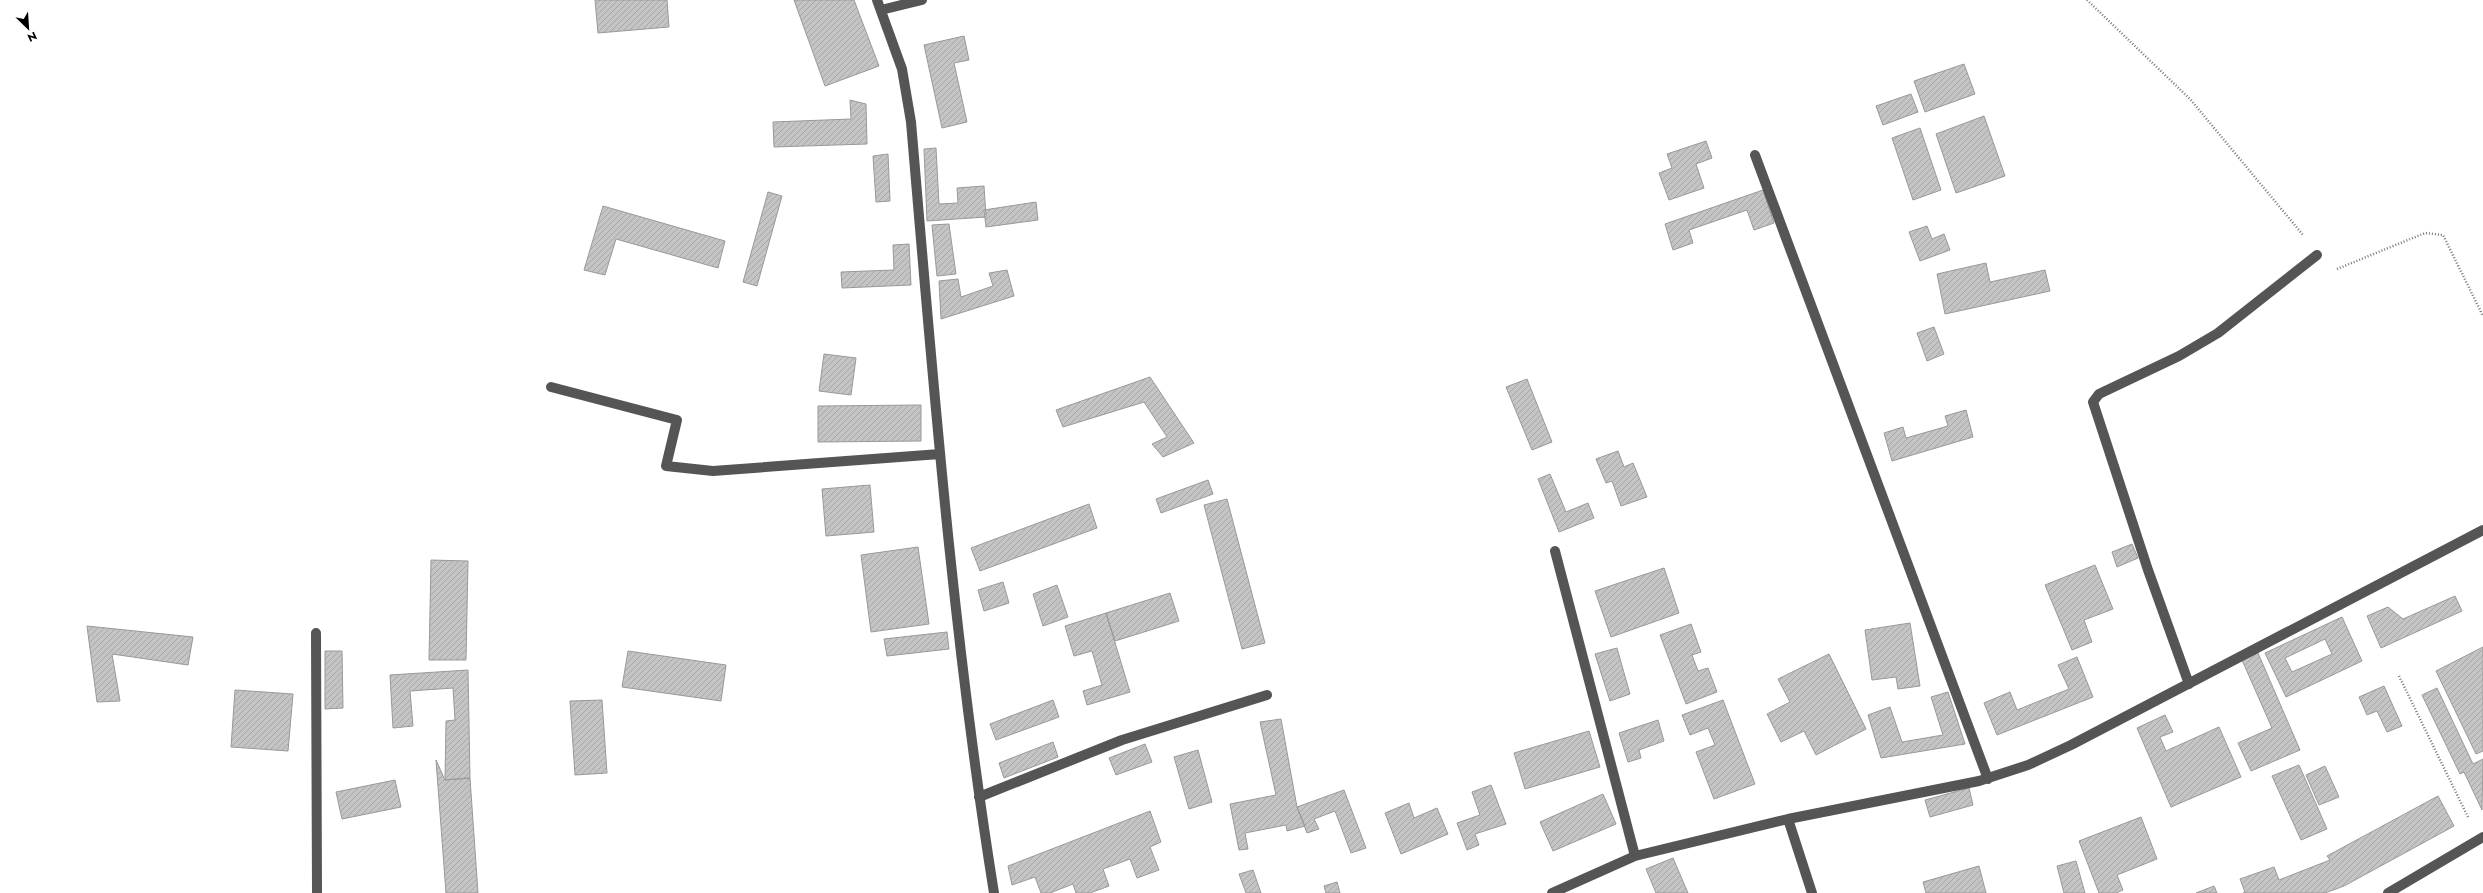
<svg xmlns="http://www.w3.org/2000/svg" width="2483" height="893" font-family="Jost,sans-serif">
  <defs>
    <pattern id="building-hatch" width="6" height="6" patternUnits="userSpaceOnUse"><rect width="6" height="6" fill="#c4c4c4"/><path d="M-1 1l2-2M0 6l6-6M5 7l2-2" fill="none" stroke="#a7a7a7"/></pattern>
  </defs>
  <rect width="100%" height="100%" fill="#fff"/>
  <!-- building -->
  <path fill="url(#building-hatch)" stroke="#999" fill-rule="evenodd" d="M595,0H667L669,27L598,33Z
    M794,0H854L879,66L825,86Z
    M964,36L969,60L954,63L967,122L942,128L924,45Z
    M1964,64L1975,94L1925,112L1914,81Z
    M1911,94L1918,112L1883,125L1876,106Z
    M850,100L866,104L867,144L774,147L773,122L851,119Z
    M1984,116L2005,176L1956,193L1936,134Z
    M1920,128L1941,190L1913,200L1892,138Z
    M1706,141L1712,158L1696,164L1704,188L1669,200L1659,173L1672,168L1667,154Z
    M936,148L939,204L958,203L957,188L984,186L986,217L927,221L924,149Z
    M888,154L890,201L876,202L873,156Z
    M1763,190L1774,223L1754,230L1747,210L1689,230L1693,243L1673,250L1665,224Z
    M768,192L782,196L757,286L743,282Z
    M1036,202L1038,220L986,227L984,210Z
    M603,206L725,241L718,268L616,239L605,275L584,270Z
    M949,224L956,274L937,276L932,225Z
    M1927,226L1932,239L1944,234L1950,250L1920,261L1909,232Z
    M909,244L911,285L842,288L841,272L894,270L893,245Z
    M1986,263L1990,282L2045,270L2050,291L1945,314L1937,274Z
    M1007,270L1014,296L941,319L939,281L958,279L961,297L993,286L989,273Z
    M1934,327L1944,354L1927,361L1917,333Z
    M824,354L856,358L851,395L819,391Z
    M1150,377L1194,443L1163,457L1152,444L1167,437L1144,402L1063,427L1056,410Z
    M1527,379L1552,442L1532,450L1506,387Z
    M921,405V441L818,442V406Z
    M1966,410L1973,437L1892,461L1884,433L1903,427L1906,438L1948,426L1945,416Z
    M1618,451L1624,467L1633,463L1647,497L1621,506L1612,481L1606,483L1596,459Z
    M1550,474L1566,512L1588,503L1594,518L1559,532L1538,479Z
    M1208,480L1213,494L1161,513L1156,499Z
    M870,485L874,532L826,536L822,489Z
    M1227,499L1265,643L1242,649L1204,505Z
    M1089,504L1097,528L980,571L971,548Z
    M2132,544L2138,558L2117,567L2112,552Z
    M918,547L929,624L871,632L861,555Z
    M431,560L468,561L466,660H429Z
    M2095,565L2113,609L2084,620L2092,642L2072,650L2045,585Z
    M1664,568L1679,613L1611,637L1595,591Z
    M1003,582L1009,603L984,611L978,590Z
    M1057,585L1068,617L1043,626L1033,594Z
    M1170,593L1179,621L1115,641L1106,613Z
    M2455,596L2462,611L2381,648L2367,616L2388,607L2403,619Z
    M1106,613L1130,692L1087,705L1083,691L1102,685L1092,651L1074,656L1065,626Z
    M2342,617L2362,661L2286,697L2265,653ZM2325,639L2332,654L2292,672L2285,658Z
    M1910,623L1920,686L1898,689L1896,677L1872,680L1865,630Z
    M1691,624L1701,652L1692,655L1698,671L1708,668L1717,692L1686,704L1660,635Z
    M87,626L193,637L188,665L112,654L120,701L97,702Z
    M947,632L949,649L887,656L884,639Z
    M2483,647V751L2476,754L2436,671Z
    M1617,648L1630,694L1610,701L1595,654Z
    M325,651H342L343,708L325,709Z
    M628,651L726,665L721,701L622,687Z
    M2258,653L2300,750L2251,771L2238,743L2272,728L2242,660Z
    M1829,654L1866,729L1816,755L1804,731L1781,742L1767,714L1790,702L1778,679Z
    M2077,657L2093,697L1997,735L1984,703L2010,692L2017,710L2069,689L2058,665Z
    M468,670L470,778L445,780L446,721L455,720L453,688L410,691L413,726L393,728L390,675Z
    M2384,686L2402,726L2387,732L2377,711L2367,715L2359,697Z
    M2437,688L2473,764L2483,759L2482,810L2464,772L2460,774L2422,695Z
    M235,690L293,694L288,751L231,747Z
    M1948,692L1965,744L1881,758L1868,715L1890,707L1902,742L1943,735L1931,697Z
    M602,700L607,773L575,775L570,701Z
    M1053,700L1059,717L996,740L990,724Z
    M1723,700L1755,784L1714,799L1696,752L1715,745L1708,728L1690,735L1682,715Z
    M2165,715L2173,732L2160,737L2166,751L2219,727L2241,777L2171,807L2137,728Z
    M1281,719L1297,807L1305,826L1287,831L1286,825L1245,833L1248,849L1239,850L1230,804L1276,795L1260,722Z
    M1658,720L1664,741L1639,750L1641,758L1628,762L1619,733Z
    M1589,731L1600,767L1525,789L1514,753Z
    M1053,742L1058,757L1004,778L999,763Z
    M1145,744L1152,762L1116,775L1109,758Z
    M1198,750L1212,802L1189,809L1174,757Z
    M436,760L445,780L470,778L478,893H446Z
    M2299,765L2327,829L2301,840L2272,776Z
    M2325,766L2339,797L2319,805L2306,775Z
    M395,780L401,807L342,819L336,792Z
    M1491,785L1506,824L1475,834L1479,845L1467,850L1457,823L1480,815L1472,792Z
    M1969,788L1973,805L1930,817L1925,800Z
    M1344,790L1366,848L1351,853L1335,811L1314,819L1319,829L1307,833L1297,807Z
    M1603,794L1616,824L1553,851L1540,822Z
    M2438,796L2454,826L2344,886L2325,893H2243L2245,892L2240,879L2274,867L2279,880L2330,860L2327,856Z
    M1409,803L1414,818L1437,808L1448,834L1401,854L1385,813Z
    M1150,811L1161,842L1150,847L1159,870L1137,878L1130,859L1103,869L1109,886L1090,893H1076L1073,884L1050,893H1041L1035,877L1012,885L1008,866Z
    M2141,817L2157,859L2117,875L2123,890L2116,893H2099L2079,841Z
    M1673,858L1688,893H1656L1646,869Z
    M2076,861L2085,893H2064L2057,866Z
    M1979,866L1986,893H1926L1923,882Z
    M1253,870L1261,893H1246L1239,874Z
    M1337,882L1340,893H1326L1324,886Z
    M2214,886L2217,893H2196Z"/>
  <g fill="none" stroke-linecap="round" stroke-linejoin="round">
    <!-- path -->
    <path stroke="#777" stroke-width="2.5" stroke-dasharray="1 2" stroke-linecap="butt" d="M2087,0L2190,99L2303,235
      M2337,269L2425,233L2443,235L2483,316
      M2399,676L2468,817"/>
    <!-- minor -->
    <path stroke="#555" stroke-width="10" d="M877,0L902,69L911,122C933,380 953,638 994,893
      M881,10L922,0
      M1755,155L1988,779
      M551,387L677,420L666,466L713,471L940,454
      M1555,551L1635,856
      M316,633L317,893
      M2189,684L2148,570L2093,402L2099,394L2179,356L2218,333L2317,255
      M979,797L1122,740L1267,695
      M1788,819L1812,893
      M1552,893L1635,856L1788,819L1979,781L2028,765L2071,745L2483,530
      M2388,893L2483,837"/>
  </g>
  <!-- north arrow -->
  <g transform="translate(28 28) rotate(155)" stroke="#ffffff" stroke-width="3" paint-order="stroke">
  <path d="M0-3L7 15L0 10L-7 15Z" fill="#000000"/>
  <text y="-6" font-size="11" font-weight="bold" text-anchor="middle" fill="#000000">N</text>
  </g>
</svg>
